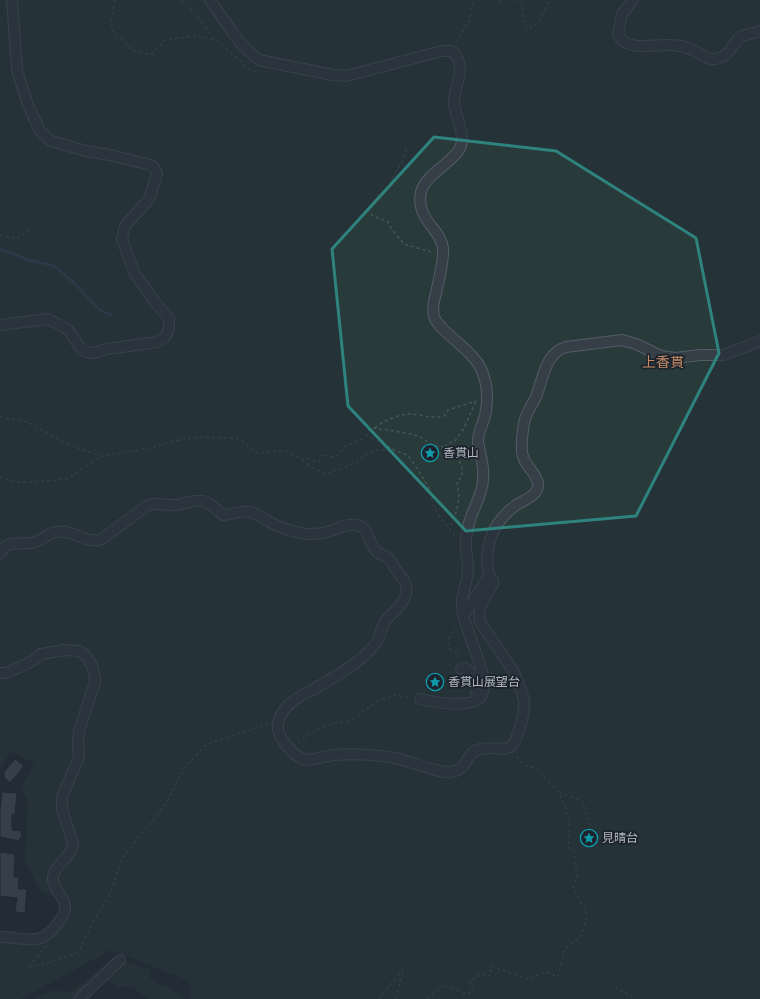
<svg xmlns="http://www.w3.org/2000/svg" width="760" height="999" font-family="Rubik,'Noto Sans JP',sans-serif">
  <rect width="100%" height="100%" fill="#232c37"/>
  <!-- green -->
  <path fill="#283a3a" d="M0,0H760V999H191L189,981L111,950L21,999H0V940L39,943L62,925V900L40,891L25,861L28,801L21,789L34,763L11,751L0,769Z
    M123,961L151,970L150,978L159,984L169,987L183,997V999C175,999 156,999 150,999C136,994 139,983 119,988L104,979Z
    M108,962H116L76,999H35L36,997L54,990L70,993Z"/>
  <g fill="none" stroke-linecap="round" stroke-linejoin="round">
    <!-- stream -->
    <path stroke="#3a4b5e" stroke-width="2.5" d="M0,249L29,260L51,265L58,269L73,282L100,310L111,315"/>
  </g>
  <!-- building -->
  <path fill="#4c5762" stroke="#1e252e" d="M15,759L24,766L10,783L4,777V772Z
    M2,792L17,793L15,815L12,814V830L21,831L22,838H20L19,841L0,837V811Z
    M0,852L15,854L14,877H19L18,889H27L25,913L15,912L17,898L0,896Z"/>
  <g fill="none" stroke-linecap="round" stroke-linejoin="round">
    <defs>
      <path id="minor" d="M210,0L235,36L245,48L259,60L333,75L346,76L442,51H452C468,66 455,83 454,101C454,116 468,136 459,150C450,164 425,175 421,192C415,219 441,229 443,248C444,262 439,279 436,293C434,300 432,309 434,316C435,321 439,325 442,328C456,343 479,356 484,377C488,389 488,407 484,419C482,426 478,433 478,441C478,445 480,449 480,452C482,460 484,471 483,479C483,494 473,508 469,523C468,529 466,535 466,541C465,550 468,559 468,568C468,580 463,591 462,602C460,626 492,676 482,695C474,710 434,702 420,699
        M633,0L622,14L618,35C628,52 653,44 669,45C677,45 686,47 693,50C701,53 706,60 715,59C733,56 731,42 742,36C747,34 754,33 760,31
        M0,325L48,319L64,327L69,331L82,350L87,352L94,353L107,349L157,342L166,336L169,327V319L155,302L135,274L122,239L125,226L149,199L157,174L155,169L151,165L110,155L86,151L51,141L40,131L28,105L17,70L12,0
        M0,553C2,551 4,547 6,546C13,541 23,545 31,543C46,541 47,529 66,532C78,534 90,544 102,539L148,505C159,502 165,506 176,505C185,504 194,499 203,501C212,503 216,510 223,515C232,515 242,510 250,512C256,513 261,517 266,520C280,528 293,533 309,534C315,534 321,534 327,532C337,529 351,521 362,527C369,530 370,546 377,552C380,555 384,555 388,558C392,561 393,566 396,570C402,578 410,585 405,597C402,606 392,613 386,620C380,628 381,639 373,647C359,663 338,675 319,686C304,695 285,701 279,720C273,734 292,755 305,760C315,760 325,756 335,755C352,753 378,755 395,758C410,761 440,774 451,772C470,769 464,755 477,750C487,746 498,750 508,748C518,745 525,711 524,701C522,691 518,681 514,672L480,622C476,608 487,596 493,584V580L489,576L464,615
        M489,576C483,548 492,523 515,506C523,500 539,496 538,484C537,473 523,465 522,452C521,443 523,424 526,416C529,409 533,403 536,397C543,379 545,353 566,347L622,340L636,344L661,356L675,358L700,355H724L760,341
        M461,669L465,668L475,677L477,700
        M0,673H6L20,667L34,660L41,654L65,650L79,651L86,656L92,665L95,678V682L79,731L78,742L79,757L62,797C60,815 70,828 73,845C70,859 53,865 53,879C53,890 64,896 65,906C66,912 62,918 58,923C41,948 25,937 0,937
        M79,999L120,960"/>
    </defs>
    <!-- minor casing -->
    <use href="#minor" stroke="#545c65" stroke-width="12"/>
    <!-- path -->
    <path stroke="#455657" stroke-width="1.5" stroke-dasharray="3 3" stroke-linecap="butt" d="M115,0L111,20L113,31L133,50L143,54H152L165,40L196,36L216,40
      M181,0L191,9L216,40L252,72L258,70
      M500,0L502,2L504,0
      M516,0L521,1L522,3L524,25L527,28C539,28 544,9 550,0
      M456,43L470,19L473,0
      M406,149L403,160L385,191L378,195L368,211L373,216L388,222L391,228L404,244L435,253
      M0,235L17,239L31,230
      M0,417L27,422L69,445L101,456L151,448L175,441L198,437L236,438L242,441L253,451L260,453L276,451H285L302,459L306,458L319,462L322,454L330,457L337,456L346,445L359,441L366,435L369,430L375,428L412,434L422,438L434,446L445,447L457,457L462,467V477L457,481L459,497L457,509L450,530L457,538
      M375,428C382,421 402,413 412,414C423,415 433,419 444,416L448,410L476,401
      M366,435L394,450L407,455L411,459L429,488L433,505L439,516L449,529
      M445,447L447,444L455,441L457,438L464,428L476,401
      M302,460L311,467L325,474L347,467L357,462L367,453L377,450H394
      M0,477L18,482H34L67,479L101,456
      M457,627C452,631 445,643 450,649C452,651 456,652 459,654L457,661
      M298,743L321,727L353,719L376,702L395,695L411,698
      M559,792L582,801L595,838
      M46,946L28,968L73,955L80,949L94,920L111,893L121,860L167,802L183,769L206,745L269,723
      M615,987L636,999
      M379,999L403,969L396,999
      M427,999L444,985L466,994L473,991L470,981L480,974L490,976L492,966L530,980C542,970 545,971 558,977L565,949L581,936L587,918L584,906L581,904L573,885L577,876L574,851L568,847L570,827L566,810L559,792L543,776L539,770L525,765L514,755"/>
    <!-- minor -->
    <use href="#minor" stroke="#363e47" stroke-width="10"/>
  </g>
  <!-- marked area -->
  <path d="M0 0H760V999H0ZM434,137L556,151L696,238L719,353L636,516L466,531L348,406L332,249Z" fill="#232c37" fill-opacity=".55" fill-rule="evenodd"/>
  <path fill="none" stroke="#2f837f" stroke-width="3" stroke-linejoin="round" d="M434,137L556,151L696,238L719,353L636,516L466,531L348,406L332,249Z"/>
  <!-- icons -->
  <defs>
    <symbol id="sight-ring" viewBox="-11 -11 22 22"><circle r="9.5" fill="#1c232c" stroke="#0f9aa8" stroke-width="1.5"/><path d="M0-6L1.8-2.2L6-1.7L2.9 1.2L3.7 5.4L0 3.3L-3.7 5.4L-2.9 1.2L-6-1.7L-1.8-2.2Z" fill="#0f9aa8"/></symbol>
  </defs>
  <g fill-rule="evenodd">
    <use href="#sight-ring" x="420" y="443" width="20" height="20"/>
    <use href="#sight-ring" x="425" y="672" width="20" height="20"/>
    <use href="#sight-ring" x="579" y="828" width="20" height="20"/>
  </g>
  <g text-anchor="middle" stroke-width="3.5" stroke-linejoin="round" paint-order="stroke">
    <!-- poi labels -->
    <g font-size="12" fill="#b1b9c3" stroke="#1c232c" text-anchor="start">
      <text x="443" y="457">香貫山</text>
      <text x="448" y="686">香貫山展望台</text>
      <text x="602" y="842">見晴台</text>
    </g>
    <!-- quarter labels -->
    <g font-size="14" fill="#c88d67" stroke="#1c232c">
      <text x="663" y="367">上香貫</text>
    </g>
  </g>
</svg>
